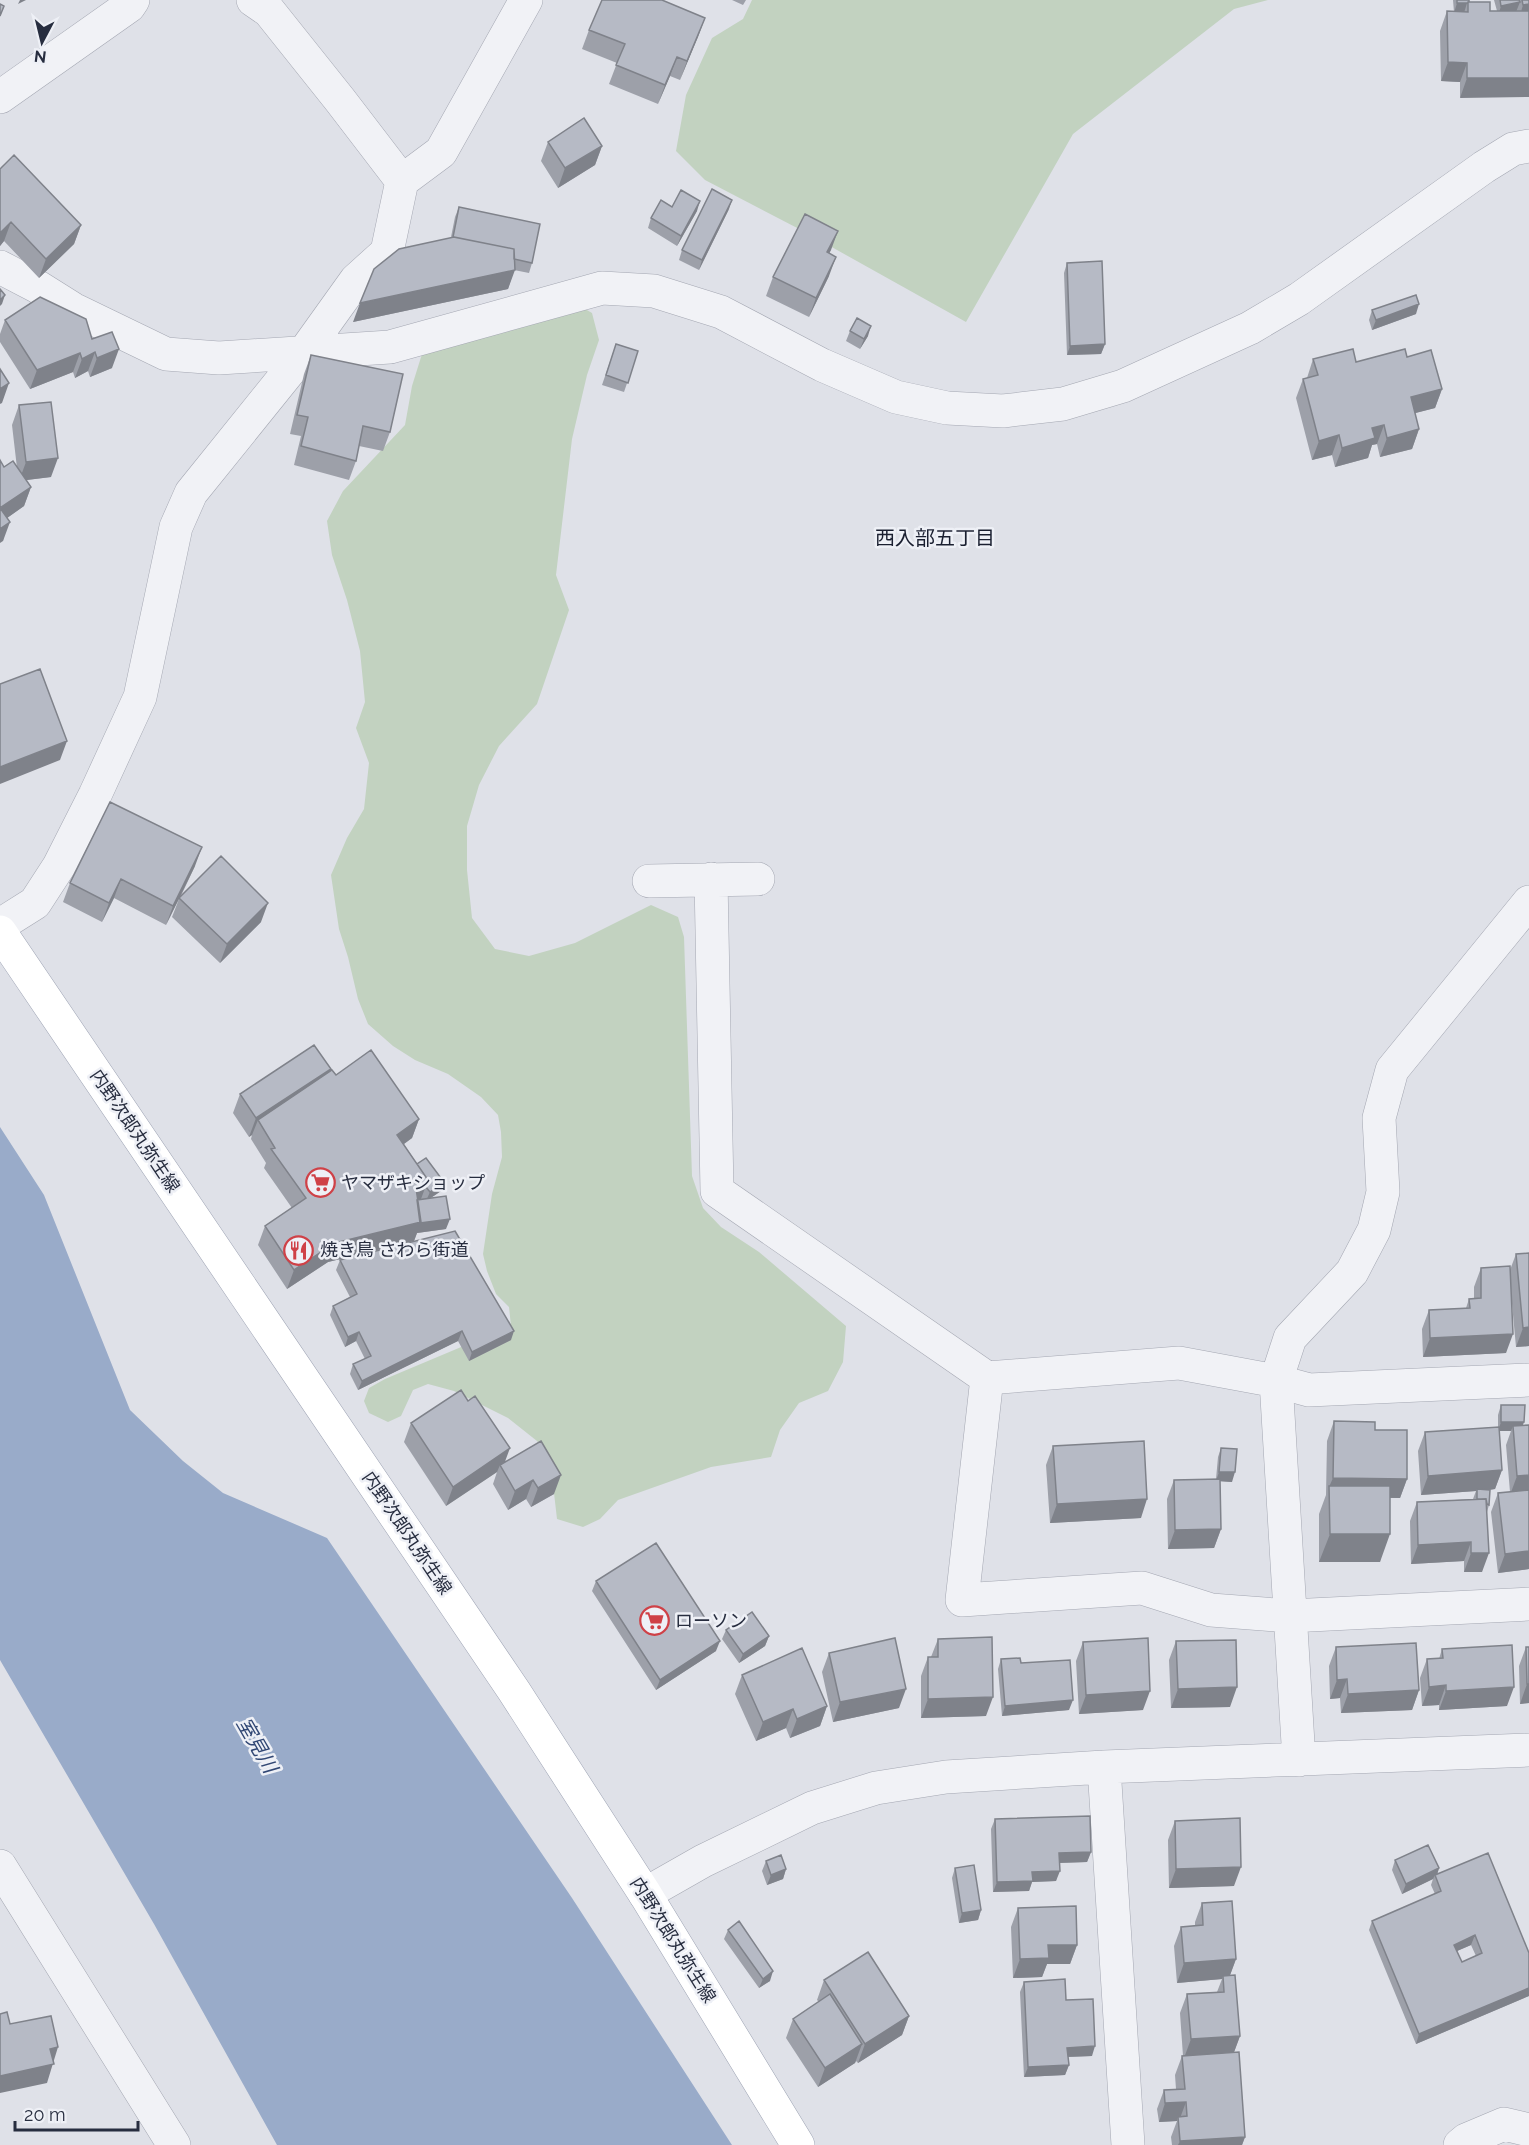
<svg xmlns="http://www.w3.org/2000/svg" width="1529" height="2145" font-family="Raleway,'Noto Sans JP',sans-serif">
  <rect width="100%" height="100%" fill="#dfe1e8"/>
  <!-- green -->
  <path fill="#c2d2c0" d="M752,0H1268L1234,9L1073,134L966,322L803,231L705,180L676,151L686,95L712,38L743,19Z
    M580,306L592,313L599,340L587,375L572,439L556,575L569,610L537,704L499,746L479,785L467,826V870L472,918L495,949L529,956L575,943L651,905L678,917L684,937L692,1176L703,1208L721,1227L759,1252L846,1326L843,1362L828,1391L799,1403L780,1430L771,1457L711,1467L618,1500L600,1519L583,1527L557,1519L554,1493L559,1471L537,1441L508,1418L454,1391L428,1384L413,1390L401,1416L388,1422L369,1413L364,1401L369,1388L385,1379L511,1326L509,1307L496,1294L487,1271L483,1254L492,1194L502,1157L501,1132L498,1115L481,1097L448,1074L415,1060L393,1046L368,1024L358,999L348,957L339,929L331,875L347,838L364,809L369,763L356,728L365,702L360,651L347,600L332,555L327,521L343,491L405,425L412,386L422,354Z"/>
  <!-- water -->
  <path fill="#99abc9" d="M0,1127L44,1195L130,1410L183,1461L223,1493L327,1538L572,1898L732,2145H277L154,1924L0,1660Z"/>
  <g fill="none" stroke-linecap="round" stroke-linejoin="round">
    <defs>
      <path id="minor" d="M0,97L129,6L133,0
        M402,181L441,152L526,0
        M0,267L38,287L73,309L166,354L219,358L390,347L602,288L654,291L721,312L822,365L896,397L947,408L1003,411L1063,404L1123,386L1250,328L1299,299L1484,167L1513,149L1529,146
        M711,879L717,1191L987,1378
        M649,881L758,879
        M0,925L35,903L59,866L95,795L140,697L176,527L191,493L303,354L356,280L387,252L402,181L340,100L269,11L253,0
        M1529,1380L1309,1390L1276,1381L1179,1363L987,1378L962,1600L1142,1588L1211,1610L1290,1616L1529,1604
        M1299,1760L1276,1381L1290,1338L1352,1272L1374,1230L1383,1192L1379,1118L1392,1070L1529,902
        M1104,1767L1128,2145
        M0,1866L174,2145
        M645,1894L703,1861L812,1808L876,1788L946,1777L1104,1767L1529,1750
        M1460,2145L1466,2140L1504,2124L1529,2130"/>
      <path id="major" d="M0,932L514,1691L645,1894L798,2145"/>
    </defs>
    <!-- minor casing -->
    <use href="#minor" stroke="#a4a7b2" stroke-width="34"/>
    <!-- major casing -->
    <use href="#major" stroke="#9ea4b4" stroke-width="34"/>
    <!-- minor -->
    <use href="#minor" stroke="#f1f2f6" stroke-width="33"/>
    <!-- major -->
    <use href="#major" stroke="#fff" stroke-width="33"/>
  </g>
  <!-- wall -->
  <path fill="#9da0a9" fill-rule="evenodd" d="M732,0H746L743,5Z
    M1453,0H1469V2L1490,11H1497L1494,0H1529L1460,98V82L1441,81L1440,31L1447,11L1454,12Z
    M705,18L680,80L670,76L658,104L609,84L617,63L582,49L589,30Z
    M548,142L602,146L595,165L558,188L541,161Z
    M0,169L81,225L74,244L39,278L4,241L0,246Z
    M459,207L532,263L529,273L514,270L508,289L353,322L451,237L455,217Z
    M672,207L697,211L677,246L648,228L651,218Z
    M729,209L699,270L679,260L682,250Z
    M831,250L829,253V276L809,317L766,296L773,277Z
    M1067,263L1105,344L1101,354L1067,355L1064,273Z
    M1372,310L1416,314L1372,330L1369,320Z
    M5,320L92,339L112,368L90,377L88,371L75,378L73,372L30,389L0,342V334Z
    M850,331L868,336L860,349L846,341Z
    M616,344L638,351L624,392L602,385Z
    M311,355L390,432L383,451L359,446L356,461L349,480L294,465L301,436L290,434L304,374Z
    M1313,359L1356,362L1442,389L1435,408L1415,413L1419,429L1412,449L1380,457L1377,444L1372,445L1368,458L1335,467L1332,455L1312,460L1296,398L1303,379L1307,378Z
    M19,405L51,477L26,480L31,487L24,506L7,518L3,541L4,467L17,468L12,425Z
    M195,866L180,898L261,922L220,963L172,917L179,899L166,925L114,898L102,922L63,902L70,883Z
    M330,1071L419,1119L412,1138L404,1144L417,1164L441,1191L431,1198L446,1229L417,1233L414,1241L328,1262L287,1289L258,1245L265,1226L292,1208L264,1168L266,1163L251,1139L252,1135L249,1137L233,1113L240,1094Z
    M1516,1254L1529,1346L1516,1347L1511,1293L1506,1353L1423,1357L1422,1329L1429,1310L1466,1308L1469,1299L1474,1298V1287L1481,1268L1510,1270Z
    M340,1260L511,1340L469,1361L458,1341L358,1390L350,1374L353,1364L365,1359L356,1341L345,1347L330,1315L333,1306L350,1297L336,1270Z
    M1501,1405L1523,1425L1529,1569L1498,1573L1491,1512L1498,1493L1510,1492L1506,1445L1511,1431H1499L1502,1470L1495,1489L1490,1490L1489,1505L1487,1512L1482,1572H1464V1561L1411,1564L1410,1521L1417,1502L1473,1499L1476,1491L1421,1495L1418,1451L1425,1432L1498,1427V1415Z
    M1334,1421L1375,1430L1407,1479L1400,1498H1390L1380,1562H1319V1514L1326,1495L1327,1441Z
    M411,1423L506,1461L554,1494L531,1507L526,1499L508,1510L493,1484L497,1472L446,1506L404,1442Z
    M1053,1446L1141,1518L1050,1523L1046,1465Z
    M1221,1448L1232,1482L1220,1481L1221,1529L1214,1548L1168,1549L1167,1499L1174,1480L1216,1479L1218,1457Z
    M596,1581L716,1651L656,1690L592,1591Z
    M726,1630L769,1636L765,1646L739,1663L722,1639Z
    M938,1639L986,1716L921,1718V1676L928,1657H931Z
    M1176,1641L1230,1707L1171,1708L1169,1660Z
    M1083,1642L1143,1710L1079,1714L1076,1661Z
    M1336,1647L1419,1690L1412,1710L1341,1713L1340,1698L1330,1699L1329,1666Z
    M1526,1647H1529V1703L1520,1704L1519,1666Z
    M1442,1649L1507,1706L1439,1710V1705L1422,1706L1420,1678L1427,1659H1439Z
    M829,1653L899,1708L833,1722L822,1672Z
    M1001,1659L1021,1663L1069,1710L1002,1716L998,1669Z
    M742,1675L827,1706L820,1726L790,1738L786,1728L756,1741L735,1694Z
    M995,1819L1091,1852L1087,1862L1059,1863L1056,1881L1032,1882L1029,1891L993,1892L991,1829Z
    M1175,1821L1234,1886L1169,1888L1168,1840Z
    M1395,1860L1439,1868L1437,1875L1529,1953V1996L1416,2044L1369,1930L1372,1921L1435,1894L1431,1885L1433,1879L1402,1894L1392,1870ZM1471,1945L1476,1956L1462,1962L1457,1951Z
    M766,1861L786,1869L783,1879L767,1885L762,1871Z
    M955,1868L981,1910L978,1920L959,1923L952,1878Z
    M1202,1903L1236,1959L1230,1975L1240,2036L1234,2052L1245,2137L1242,2145H1172L1171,2137L1177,2121L1159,2122L1157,2109L1164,2090L1176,2089L1175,2075L1182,2056H1183L1180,2013L1187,1994L1217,1992L1222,1979L1177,1983L1174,1946L1181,1927L1195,1926V1922Z
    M1018,1908L1077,1945L1070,1964H1047L1042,1977L1013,1978L1011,1927Z
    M728,1930L770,1981L759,1988L724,1939Z
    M824,1980L909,2016L902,2035L858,2063L856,2061L855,2063L818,2087L786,2038L793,2019L819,2002L817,2000Z
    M1024,1982L1066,2000L1092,2056L1068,2057L1069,2065L1065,2075L1024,2077L1020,1992Z"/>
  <!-- shaded-wall -->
  <path fill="#7f828a" d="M20,0H26L18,4Z
    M1520,2L1516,12L1498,16L1501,6Z
    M1457,3H1467L1464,13H1454Z
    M1529,4V13L1520,15L1523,5Z
    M705,18L698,37L680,80L687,61Z
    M677,57L670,76L658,104L665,85Z
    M1448,62L1467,63L1460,82L1441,81Z
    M1467,78H1529V97L1460,98Z
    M602,146L595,165L558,188L565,168Z
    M732,200L729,209L699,270L702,260Z
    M700,201L697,211L677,246L681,236Z
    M11,222L4,241L0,246V233Z
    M81,225L74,244L39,278L46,259Z
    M838,231L831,250L820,271L827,252Z
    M836,257L829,276L809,317L816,298Z
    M515,270L508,289L353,322L360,303Z
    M5,295L2,304L0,306V300Z
    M1419,304L1416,314L1372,330L1376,320Z
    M871,326L868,336L860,349L864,339Z
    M1105,344L1101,354L1067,355L1070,346Z
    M119,349L112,368L90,377L97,358Z
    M95,352L88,371L75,378L82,359Z
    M80,353L73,372L30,389L37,370Z
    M9,383L2,403L0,404V389Z
    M1442,389L1435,408L1404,416L1411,397Z
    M1384,425L1377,444L1372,445L1368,458L1335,467L1342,448L1372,428Z
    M1419,429L1412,449L1380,457L1387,438Z
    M1339,435L1332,455L1312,460L1319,441Z
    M58,458L51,477L19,481L26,462Z
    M31,487L24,506L0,523V508Z
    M10,522L3,541L0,543V529Z
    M67,741L60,760L0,784V767Z
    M202,847L195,866L166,925L173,906Z
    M121,879L114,898L102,922L109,903Z
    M268,903L261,922L220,963L227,944Z
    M331,1069L324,1088L258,1120L252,1135L249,1137L256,1118Z
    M419,1119L412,1138L390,1154L397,1135Z
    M428,1180L421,1199L409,1207L416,1188Z
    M444,1182L441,1191L426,1201L430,1192Z
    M450,1219L446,1229L417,1233L414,1241L328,1262L287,1289L294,1270L335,1243L421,1222Z
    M1529,1327V1346L1516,1347L1523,1328Z
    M462,1331L458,1341L358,1390L362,1381Z
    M514,1331L511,1340L469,1361L472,1352Z
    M359,1332L356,1341L345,1347L348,1337Z
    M1513,1334L1506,1353L1423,1357L1430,1338Z
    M1501,1422H1524L1521,1431L1513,1426L1511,1431H1498Z
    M510,1448L503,1467L500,1465L497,1472L446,1506L453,1487Z
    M1502,1470L1495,1489L1477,1491V1489L1476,1491L1421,1495L1428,1476Z
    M1219,1472H1235L1232,1482L1216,1481Z
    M561,1475L554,1494L531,1507L538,1488Z
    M1529,1475V1493L1510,1495L1517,1476Z
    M1333,1478L1407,1479L1400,1498L1329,1497V1487Z
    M533,1480L526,1499L508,1510L515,1491Z
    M1147,1499L1141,1518L1050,1523L1057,1504Z
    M1221,1529L1214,1548L1168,1549L1175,1530Z
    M1330,1534H1390L1380,1562H1319Z
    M1471,1542L1464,1561L1411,1564L1418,1545Z
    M1529,1551V1569L1498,1573L1505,1554Z
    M1471,1553H1489L1482,1572H1464Z
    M769,1636L765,1646L739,1663L743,1654Z
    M720,1641L716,1651L656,1690L660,1680Z
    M1347,1679L1340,1698L1330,1699L1337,1680Z
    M1527,1684H1529V1703L1520,1704Z
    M1446,1685L1439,1705L1422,1706L1429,1687Z
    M1237,1687L1230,1707L1171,1708L1178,1689Z
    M1514,1687L1507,1706L1439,1710L1446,1691Z
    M906,1689L899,1708L833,1722L840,1702Z
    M1419,1690L1412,1710L1341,1713L1348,1694Z
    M1150,1691L1143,1710L1079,1714L1086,1695Z
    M993,1697L986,1716L921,1718L928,1699Z
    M1073,1700L1069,1710L1002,1716L1005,1706Z
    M827,1706L820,1726L790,1738L797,1719Z
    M793,1709L786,1728L756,1741L763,1722Z
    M1091,1852L1087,1862L1056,1863L1059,1853Z
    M1241,1867L1234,1886L1169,1888L1176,1869Z
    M1439,1868L1436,1878L1435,1875L1433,1879L1402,1894L1406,1884Z
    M786,1869L783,1879L767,1885L771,1875Z
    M1060,1871L1056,1881L1032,1882L1029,1891L993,1892L997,1882L1032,1872Z
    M981,1910L978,1920L959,1923L962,1913Z
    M1475,1935L1471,1945L1450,1954L1454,1945Z
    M1048,1945H1077L1070,1964H1047L1042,1977L1013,1978L1020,1959Z
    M1236,1959L1229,1978L1223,1976L1222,1979L1177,1983L1184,1963Z
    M773,1971L770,1981L759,1988L763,1979Z
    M1529,1988V1996L1416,2044L1419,2034Z
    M909,2016L902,2035L858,2063L865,2044Z
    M1240,2036L1233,2055L1184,2058L1191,2039Z
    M862,2044L855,2063L818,2087L825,2068Z
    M1095,2046L1092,2056L1064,2057L1067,2048Z
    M58,2047L47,2083L0,2093V2076L50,2049Z
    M1069,2065L1065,2075L1024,2077L1028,2067Z
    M1186,2102L1179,2121L1178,2117L1177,2121L1159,2122L1165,2103Z
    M1245,2137L1242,2145H1178L1180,2141Z"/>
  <!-- building -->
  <path fill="#b6bac5" stroke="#7f828a" stroke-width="1.5" fill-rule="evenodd" d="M602,0H662L705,18L687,61L677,57L665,85L616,65L625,44L589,30Z
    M1457,0H1469V2H1468V3H1457Z
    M1500,0H1519L1520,2L1501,6Z
    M1522,0H1529V4L1523,5Z
    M1468,2H1490V11H1529V78H1467V63L1448,62L1447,11L1468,12Z
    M0,4L4,6L0,16Z
    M584,118L602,146L565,168L548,142Z
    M14,155L81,225L46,259L11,222L0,233V169Z
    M712,189L732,200L702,260L682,250Z
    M681,190L700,201L681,236L651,218L661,200L672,207Z
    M459,207L540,224L532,263L514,259V249L453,237Z
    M805,214L838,231L827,252L836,257L816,298L773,277Z
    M454,237L514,249L515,270L360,303L374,269L399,249Z
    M1102,261L1105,344L1070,346L1067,263Z
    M0,289L5,295L0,300Z
    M1416,295L1419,304L1376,320L1372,310Z
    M40,297L86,319L92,339L112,332L119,349L97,358L95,352L82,359L80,353L37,370L5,320Z
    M857,318L871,326L864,339L850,331Z
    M616,344L638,351L628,383L606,375Z
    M1353,349L1356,362L1405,349L1407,357L1431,350L1442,389L1411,397L1419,429L1387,438L1384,425L1372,428L1375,438L1342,448L1339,435L1319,441L1303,379L1318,375L1313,359Z
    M311,355L403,374L390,432L363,426L356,461L301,446L308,417L297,415Z
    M0,369L9,383L0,389Z
    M51,402L58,458L26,462L19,405Z
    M0,460L4,467L13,461L31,487L0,508L10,522L0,529Z
    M40,669L67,741L0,767V684Z
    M110,802L202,847L173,906L121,879L109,903L70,883Z
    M221,856L268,903L227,944L179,898Z
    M314,1045L331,1069L256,1118L240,1094Z
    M371,1050L419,1119L397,1135L428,1180L416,1188L421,1222L335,1243L294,1270L265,1226L306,1198L271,1149L275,1148L258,1120L332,1070L336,1075Z
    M426,1158L444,1182L430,1192L425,1186L428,1180L417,1164Z
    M446,1196L450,1219L420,1223L417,1200Z
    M455,1231L514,1331L472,1352L462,1331L362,1381L353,1364L371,1356L359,1332L348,1337L333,1306L357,1294L340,1260Z
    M1529,1253V1327L1523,1328L1516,1254Z
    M1510,1266L1513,1334L1430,1338L1429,1310L1470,1308L1469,1299L1481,1298V1268Z
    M461,1390L468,1401L475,1396L510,1448L453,1487L411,1423Z
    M1501,1405H1525L1524,1422H1501Z
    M1334,1421L1375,1422V1430H1407V1479L1333,1478Z
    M1529,1425V1475L1517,1476L1513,1426Z
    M1499,1427L1502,1470L1428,1476L1425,1432Z
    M541,1441L561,1475L538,1488L533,1480L515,1491L500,1465Z
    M1144,1441L1147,1499L1057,1504L1053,1446Z
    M1221,1448L1237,1449L1235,1472H1219Z
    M1220,1479L1221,1529L1175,1530L1174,1480Z
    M1329,1486H1390V1534H1330Z
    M1477,1489L1490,1490L1489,1505L1487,1504L1486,1499H1477Z
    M1529,1490V1551L1505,1554L1498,1493Z
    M1486,1499L1489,1553H1471V1542L1418,1545L1417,1502Z
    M656,1543L720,1641L660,1680L596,1581Z
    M752,1612L769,1636L743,1654L726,1630Z
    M992,1637L993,1697L928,1699V1657H938V1639Z
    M895,1638L906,1689L840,1702L829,1653Z
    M1148,1638L1150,1691L1086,1695L1083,1642Z
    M1236,1640L1237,1687L1178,1689L1176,1641Z
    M1416,1643L1419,1690L1348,1694L1347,1679L1337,1680L1336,1647Z
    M1512,1645L1514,1687L1446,1691V1685L1429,1687L1427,1659L1443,1658L1442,1649Z
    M1526,1647H1529V1684H1527Z
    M802,1648L827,1706L797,1719L793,1709L763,1722L742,1675Z
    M1020,1658L1021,1663L1070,1660L1073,1700L1005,1706L1001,1659Z
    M1090,1816L1091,1852L1059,1853L1060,1871L1032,1872L1033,1881L997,1882L995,1819Z
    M1240,1818L1241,1867L1176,1869L1175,1821Z
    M1428,1845L1439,1868L1406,1884L1395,1860Z
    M1488,1853L1529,1953V1988L1419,2034L1372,1921L1441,1891L1435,1875ZM1475,1935L1482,1953L1462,1962L1454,1945Z
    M781,1855L786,1869L771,1875L766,1861Z
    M974,1865L981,1910L962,1913L955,1868Z
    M1232,1901L1236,1959L1184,1963L1181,1927L1203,1925L1202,1903Z
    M1076,1906L1077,1945H1048L1049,1958L1020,1959L1018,1908Z
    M739,1921L773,1971L763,1979L728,1930Z
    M868,1952L909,2016L865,2044L824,1980Z
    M1235,1975L1240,2036L1191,2039L1187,1994L1224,1992L1223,1976Z
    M1065,1979L1066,2000L1093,1999L1095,2046L1067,2048L1069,2065L1028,2067L1024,1982Z
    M830,1994L862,2044L825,2068L793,2019Z
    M7,2012L10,2024L51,2016L58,2047L50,2049L54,2064L0,2076V2014Z
    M1239,2052L1245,2137L1180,2141L1178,2117L1187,2116L1186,2102L1165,2103L1164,2090L1185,2089L1182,2056Z"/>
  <!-- icons -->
  <defs>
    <symbol id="supermarket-ring" viewBox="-11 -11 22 22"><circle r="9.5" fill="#eef0f6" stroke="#cf4147" stroke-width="1.5"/><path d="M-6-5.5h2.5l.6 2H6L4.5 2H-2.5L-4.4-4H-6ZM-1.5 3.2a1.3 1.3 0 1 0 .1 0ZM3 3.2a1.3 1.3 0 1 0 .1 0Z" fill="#cf4147"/></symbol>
    <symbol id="restaurant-ring" viewBox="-11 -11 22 22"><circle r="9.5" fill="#eef0f6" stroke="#cf4147" stroke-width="1.5"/><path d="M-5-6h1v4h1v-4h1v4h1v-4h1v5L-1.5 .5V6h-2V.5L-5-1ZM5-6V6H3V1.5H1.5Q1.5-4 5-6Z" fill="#cf4147"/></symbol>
  </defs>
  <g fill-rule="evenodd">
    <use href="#supermarket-ring" x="304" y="1166" width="33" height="33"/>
    <use href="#restaurant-ring" x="282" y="1234" width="33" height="33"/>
    <use href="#supermarket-ring" x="638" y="1604" width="33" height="33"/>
  </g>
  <g text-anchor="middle" stroke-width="5" stroke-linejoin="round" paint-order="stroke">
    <!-- street labels -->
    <g font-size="18" fill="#272d3f" stroke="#eef0f6">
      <text transform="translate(135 1131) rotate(56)" y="6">内野次郎丸弥生線</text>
      <text transform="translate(407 1533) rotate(56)" y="6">内野次郎丸弥生線</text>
      <text transform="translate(673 1940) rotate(58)" y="6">内野次郎丸弥生線</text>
    </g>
    <!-- poi labels -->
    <g font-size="18" fill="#272d3f" stroke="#eef0f6" text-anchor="start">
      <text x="341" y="1189">ヤマザキショップ</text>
      <text x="320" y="1256">焼き鳥 さわら街道</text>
      <text x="675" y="1627">ローソン</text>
    </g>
    <!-- neighbourhood labels -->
    <g font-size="20" fill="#1a1f30" stroke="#eef0f6">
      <text x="935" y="545">西入部五丁目</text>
    </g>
    <!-- water labels -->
    <g font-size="20" font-style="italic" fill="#314774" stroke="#eef0f6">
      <text transform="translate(257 1745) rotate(60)" y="7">室見川</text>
    </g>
  </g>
  <!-- north arrow -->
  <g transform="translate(42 42) rotate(187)" stroke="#eef0f6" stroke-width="4.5" paint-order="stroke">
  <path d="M0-4.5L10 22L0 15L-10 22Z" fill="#272d3f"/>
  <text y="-9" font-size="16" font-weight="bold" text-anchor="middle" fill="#272d3f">N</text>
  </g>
  <!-- scale -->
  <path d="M15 2121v9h123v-9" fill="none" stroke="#272d3f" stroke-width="3"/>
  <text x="24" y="2121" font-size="18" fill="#272d3f" stroke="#eef0f6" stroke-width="4.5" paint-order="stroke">20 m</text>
</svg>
